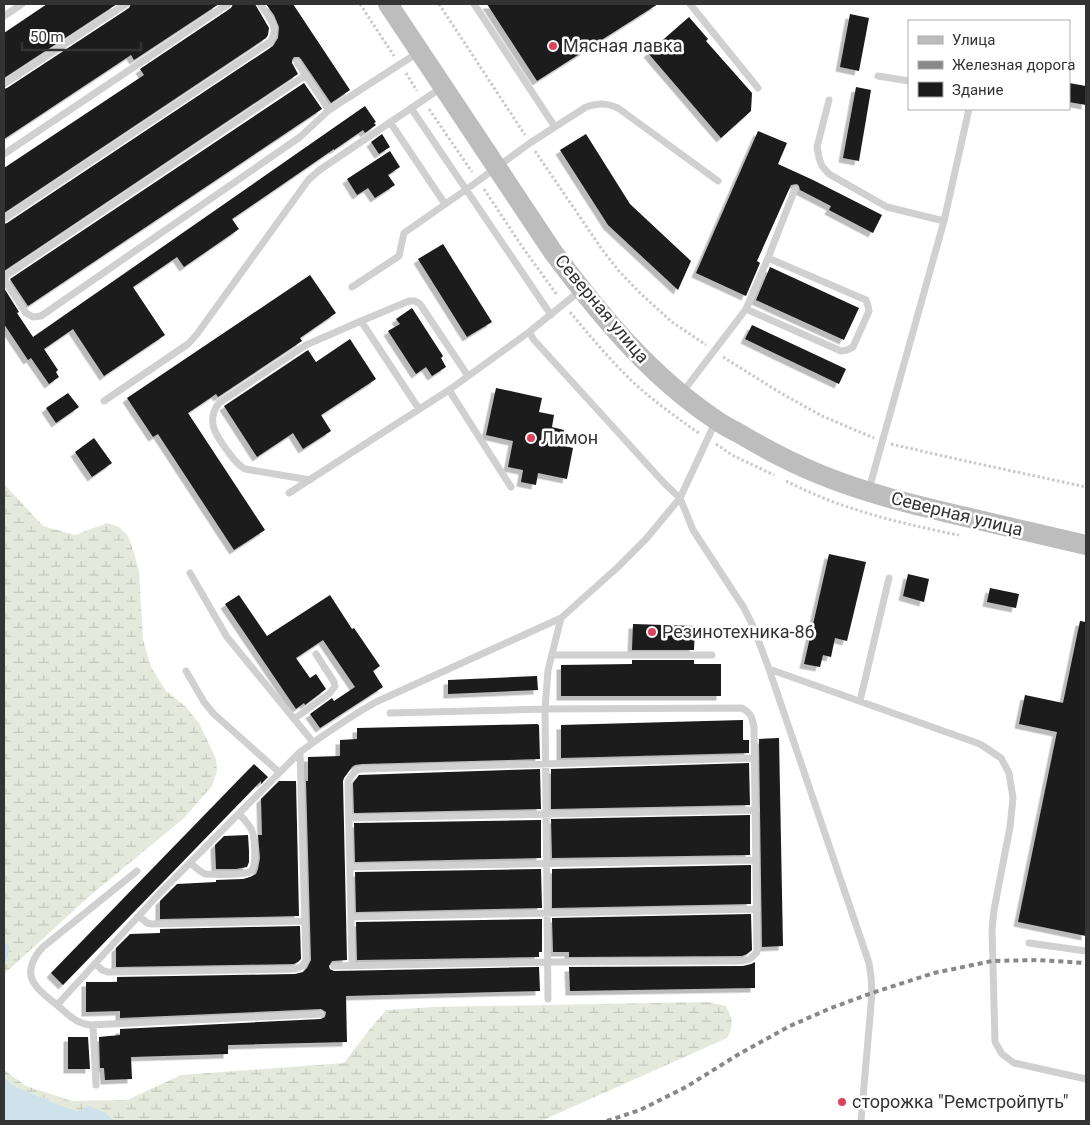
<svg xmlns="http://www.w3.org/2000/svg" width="1090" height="1125" font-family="Roboto,sans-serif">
  <defs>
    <pattern id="wetland-marsh" width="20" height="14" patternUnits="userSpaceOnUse" patternTransform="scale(1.25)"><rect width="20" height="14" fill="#e4e9dc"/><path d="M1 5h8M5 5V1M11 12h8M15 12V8" fill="none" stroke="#c4c8bd"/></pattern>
    <filter id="shadow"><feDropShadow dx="-4.5" dy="4.5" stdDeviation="0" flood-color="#0004"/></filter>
  </defs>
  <rect width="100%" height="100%" fill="#fff"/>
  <!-- wetland -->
  <path fill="url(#wetland-marsh)" d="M4,484L43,526L75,535L107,523L119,527L128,536L134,553L139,571L143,640L151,667L166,691L186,707L199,723L216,759L217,771L212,786L183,819L93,893L4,974V966L7,961L10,947L4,940Z
    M708,1002L726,1006C733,1020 734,1025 727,1038L541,1121H115L107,1114L78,1111L65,1107L16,1087L4,1078V1070L26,1086L72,1101L127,1100L181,1075L344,1063L369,1030L386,1010L434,1007Z"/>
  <!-- water -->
  <path fill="#cde2eb" d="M4,940L10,947L7,961L4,966Z
    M4,1078L16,1087L65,1107L78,1111L89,1106L107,1114L115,1121H4Z"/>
  <!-- building -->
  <path fill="#1a1a1a" filter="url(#shadow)" d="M47,4H117L4,78V33Z
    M131,4H219L134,60L131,55L4,139V89L7,88L129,8Z
    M233,4H255L269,28L268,35L266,38L4,213V168L144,75L140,69L231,8Z
    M266,4H293L350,90L331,103L301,59L299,57H294L292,60V63L298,74L4,271V224L7,223L273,46L278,38L279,27L274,15Z
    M487,4H658L537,81Z
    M850,14L869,18L859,71L840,67Z
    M689,17L708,39L706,41L752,93L751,111L721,138L648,53Z
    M304,83L322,109L28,306L10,279Z
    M1069,83L1086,86V105L1069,102Z
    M856,87L871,90L859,161L843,158Z
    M365,106L376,122L374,123L376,125L365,133L363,130L334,150V149L232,219L239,229L184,267L177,257L133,287L165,335L104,376L73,329L44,349L58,370L56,372L59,377L49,384L31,358L28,360L4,324V288L19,312L17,313L33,337Z
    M758,131L787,143L778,164L813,180L882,215L873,233L829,210L831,206L800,190L799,186L797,184L791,185L757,261L760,263L746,296L696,273Z
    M382,134L390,147L379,154L371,142Z
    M586,134L630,204L691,261L678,290L608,225L560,150Z
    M390,151L400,167L388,175L395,185L375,198L368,188L357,195L347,179Z
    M443,244L492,322L467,337L418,259Z
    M770,267L859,308L844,340L756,300Z
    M310,275L336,313L300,338L302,341L218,397L216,394L188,413L265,530L234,550L158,434L153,437L127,398Z
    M412,308L443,356L441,358L446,367L432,376L426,367L416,374L388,331L400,324L396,319Z
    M752,325L846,369L839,384L745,339Z
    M350,339L376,379L321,415L331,431L303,449L293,433L257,457L224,406L308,350L316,362Z
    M496,388L542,398L539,412L554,415L552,427L564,430L561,445L573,448L567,479L538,473L536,485L521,482L523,470L508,467L513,441L486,435Z
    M68,393L79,407L56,423L46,408Z
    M94,438L112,463L92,477L75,452Z
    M829,554L866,562L847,641L835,638L831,657L823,655L820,667L804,664Z
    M908,574L929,579L924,602L903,596Z
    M990,588L1019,594L1016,608L987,602Z
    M239,595L267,636L330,595L352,629L354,628L380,666L373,671L383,687L320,728L310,714L332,698L334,701L355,687L323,640L296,658L310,678L316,674L326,689L305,705L304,703L296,709L225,604Z
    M1080,621L1086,622V936L1018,922L1057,732L1019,724L1025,695L1063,703Z
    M633,624L695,626L694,650H632Z
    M632,660H694V664H721V696H561V665L632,664Z
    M537,676L538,690L448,694V680Z
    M743,720V740H749V753L561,758V725Z
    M537,724L539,725L540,759L362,764L355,765L352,767L344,778L343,781L347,960L332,961L329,966L330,969L334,971L539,967L540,991L346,996L347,1042L228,1045V1054L131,1057L132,1079L105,1080L104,1068H100L99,1037L120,1035V1029L321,1019L325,1017L326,1012L321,1009L120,1018V1011L86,1012V982H117V977L295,974L303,972L307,968L311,960L306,781H308V757L340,756V740L357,739V728Z
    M779,738L783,946L762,947L759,739Z
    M749,763L750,805L551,809V769Z
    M254,764L268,777L261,784V781L63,985L51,973Z
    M540,769L541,809L354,813L353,783L359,775Z
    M279,781H296L299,916L160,919V901L177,884L216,882V880L243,879L250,877L256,874L258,869L260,858L258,835H262L261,799Z
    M750,815V855L552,858L551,819Z
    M541,820V858L355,862L354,823Z
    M248,835L249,851V862L247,867L236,869H216L215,845L224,836Z
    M751,865V904L552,908V869Z
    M541,869L542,908L356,912L355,872Z
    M751,914L752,950L747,954L742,956L569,957V952H553L552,918Z
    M542,919V952H539V957L357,960L356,922Z
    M300,926L301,959L298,962L294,964L116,967V948L130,934L160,933V929Z
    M755,962V988L570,991L569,967L743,966L751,964Z
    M68,1037H88L90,1069H68Z"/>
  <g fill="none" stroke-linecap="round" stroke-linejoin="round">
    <!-- path -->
    <path stroke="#cacaca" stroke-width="3" stroke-dasharray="2.5 2.5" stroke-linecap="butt" d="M360,4L394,56
      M439,4L525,135
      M406,73L417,91
      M429,109L472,172
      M535,151L601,248L618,270L641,294L672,322L706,345
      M484,189L521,245L557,295
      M570,312C590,336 610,360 632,381C653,401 676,417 700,434
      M723,357L779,392L822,416L874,438
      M716,444L732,455L774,475
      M891,444L961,460L1086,487
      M786,481C808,492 831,502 854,509C888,520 923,528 959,535"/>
    <!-- service -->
    <path stroke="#d0d0d0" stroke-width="7" d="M474,4L555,127
      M690,4L758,88
      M4,16L22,4
      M297,62L329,110
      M878,76L909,81
      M4,84L126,4
      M829,100L817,147L819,158L822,166L829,174L887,207L944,221
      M411,108L551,315
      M390,122L445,204
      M4,154L228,4
      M4,219L270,42C281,28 268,16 260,4
      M4,277L306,75
      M4,279L26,313L33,317L41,316L300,137L329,110L419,52
      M352,287L399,256L404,233L467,189L530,143L586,107C599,103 607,103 618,108L718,181
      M746,309L841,351L847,350L853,347L869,311L868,306L866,300L768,258
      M361,321L409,301H415L420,304L468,376
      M449,390L511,487
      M682,393L746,309L768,258L795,189
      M104,401L188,344L197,334L309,179L321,169L441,88
      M715,423L680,498L693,530L744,608L753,626L769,669L869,963L871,977L872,993L861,1121
      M310,480L245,469C236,464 232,457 226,449C215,434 206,420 219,403L306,345L361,321L419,409
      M869,489L944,221L969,109
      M289,493L449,390L529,332
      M190,573L227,637L313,742
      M552,655H712
      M769,669L980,744L1001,758L1009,773L1013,798L1010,827L994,910L992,929L995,1042L1002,1054L1014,1063L1086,1079
      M186,671L204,702L214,714L279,772
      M860,701L889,578
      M294,719L330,693L335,686L334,682L316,654
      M349,818L756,810
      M190,863L200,871L205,874C214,874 245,876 251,871C257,866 255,835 251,829C248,823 243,818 239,814
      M350,867L756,860
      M137,871L43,947C34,956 26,971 34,983C39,992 50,999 57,1005L157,896L300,752
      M139,916L147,923L152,924L305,921
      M351,917L757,909
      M1029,943L1086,951
      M95,963L102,970L108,972L295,969C301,967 303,966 306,960L300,752C325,734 349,717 376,702L561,618
      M334,966L547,962L743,961L750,959L757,952L754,727C752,717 751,713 742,708L545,709L390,713
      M352,966L348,781L356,770L362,769L755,758
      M548,999L545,709L548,670L561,618L618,567L646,539L680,498L665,484L534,340L529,332L581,290
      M57,1005C68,1014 75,1023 90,1025L321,1014
      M93,1025L96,1085"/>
    <!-- secondary -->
    <path stroke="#bdbdbd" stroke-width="20" d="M388,4L553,252C600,315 650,376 716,420C724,426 733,430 742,435C767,450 792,463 819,474C872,496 928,508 983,521C1017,529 1052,537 1086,545"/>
    <!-- rail -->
    <path stroke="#888" stroke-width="4" stroke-dasharray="5 4" stroke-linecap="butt" d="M607,1121L640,1110L686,1087L739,1054L790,1026L831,1008L872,993L934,973L992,961L1037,960L1086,963"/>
  </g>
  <!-- markers -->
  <g fill="#de4158" stroke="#fff" stroke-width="2">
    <circle cx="553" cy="46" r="5"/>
    <circle cx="531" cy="438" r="5"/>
    <circle cx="652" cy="632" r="5"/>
    <circle cx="842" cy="1102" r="5"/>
  </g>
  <g text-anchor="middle" stroke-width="5" stroke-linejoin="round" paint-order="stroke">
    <!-- poi labels -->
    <g font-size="18" fill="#333" stroke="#fff" text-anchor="start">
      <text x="563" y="52">Мясная лавка</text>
      <text x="541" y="444">Лимон</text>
      <text x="662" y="638">Резинотехника-86</text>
      <text x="852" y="1108">сторожка "Ремстройпуть"</text>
    </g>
    <!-- street labels -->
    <g font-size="18" fill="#333" stroke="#fff">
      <text transform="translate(602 309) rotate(50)" y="6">Северная улица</text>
      <text transform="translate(957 514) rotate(14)" y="6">Северная улица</text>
    </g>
  </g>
  <!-- border -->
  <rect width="1090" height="1125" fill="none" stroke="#333333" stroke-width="10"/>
  <!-- legend -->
  <rect x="908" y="20" width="162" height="90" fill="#ffffff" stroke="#adadad"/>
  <rect x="918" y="36" width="25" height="8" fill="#bdbdbd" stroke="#adadad"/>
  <text x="952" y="45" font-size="15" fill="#333333">Улица</text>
  <rect x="918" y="61" width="25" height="8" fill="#888888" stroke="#adadad"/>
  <text x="952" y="70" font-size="15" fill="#333333">Железная дорога</text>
  <rect x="918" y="82" width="25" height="15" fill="#1a1a1a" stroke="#adadad"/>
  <text x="952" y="95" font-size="15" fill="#333333">Здание</text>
  <!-- scale -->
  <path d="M22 42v8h119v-8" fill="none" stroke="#333333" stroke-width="2.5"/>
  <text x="30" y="42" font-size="15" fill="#333333" stroke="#ffffff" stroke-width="4" paint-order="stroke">50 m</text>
</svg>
